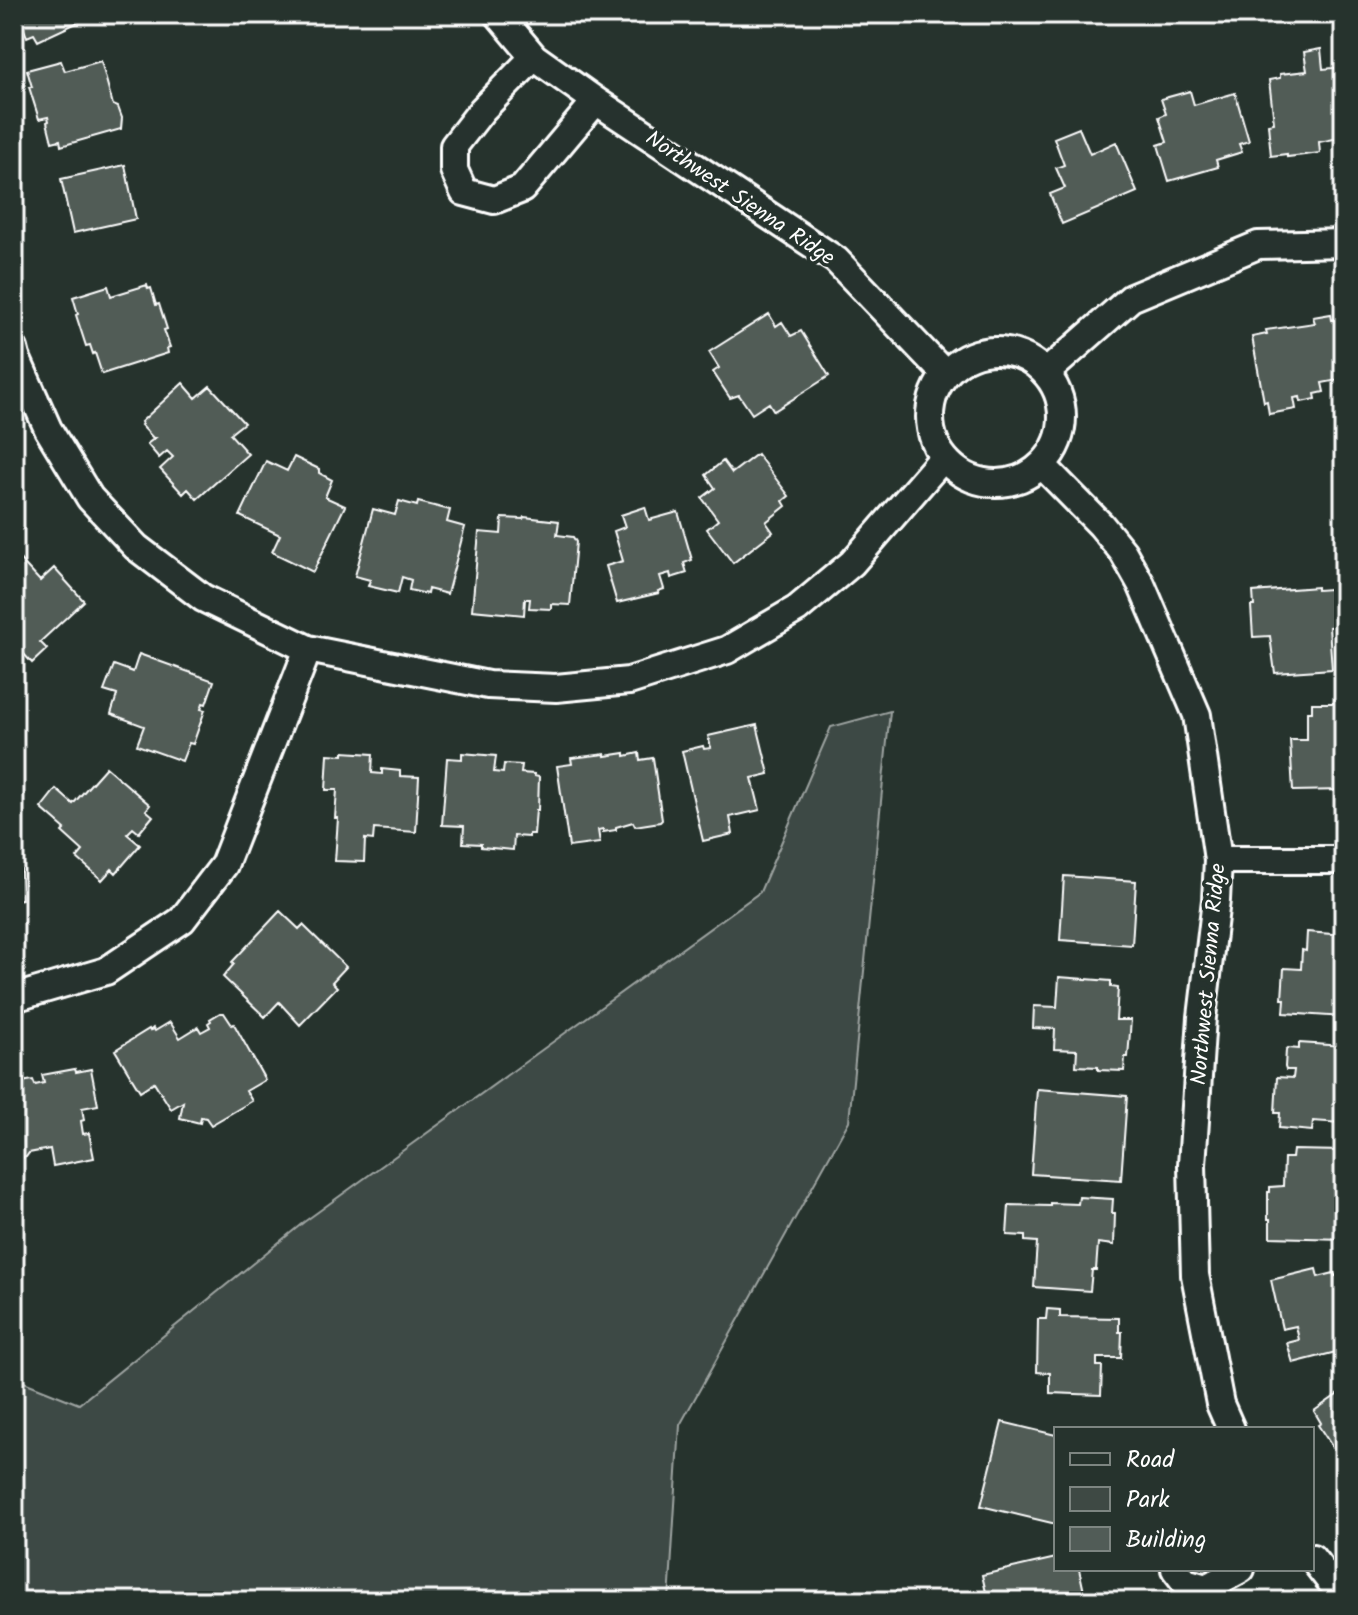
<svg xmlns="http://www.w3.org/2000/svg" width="1358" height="1615" font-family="Kalam,sans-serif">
  <rect width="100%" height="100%" fill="#26332d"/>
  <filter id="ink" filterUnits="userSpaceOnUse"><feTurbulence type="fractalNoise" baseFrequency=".0125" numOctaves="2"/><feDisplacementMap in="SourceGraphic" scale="16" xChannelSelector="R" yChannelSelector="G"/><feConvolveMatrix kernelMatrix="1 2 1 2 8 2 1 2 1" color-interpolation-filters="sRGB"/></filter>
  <g filter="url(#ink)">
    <!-- green -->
    <path fill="#3e4944" stroke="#9ea4a2" stroke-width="2" d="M890,711L849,1121L680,1425L669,1601H14V1378L79,1404L304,1222L760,892L831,727Z"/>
    <!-- building -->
    <path fill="#515c57" stroke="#fff" stroke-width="2" d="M18,14H80L83,20L38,41L34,34L27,37Z
      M1321,49L1323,69L1344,67V137L1319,142L1320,153L1287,157V154L1271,156L1268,124L1274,123L1269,80L1280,78V74L1307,71L1304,52Z
      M61,61L65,71L101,61L113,105L118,107L122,118L121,129L61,146L60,140L52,142L47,122L49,121L48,117L39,119L29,87H32L27,70Z
      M1190,91L1194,105L1235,93L1249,141L1239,144L1242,152L1216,160L1218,167L1169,181L1158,145L1167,142L1159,117L1166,114L1161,99Z
      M1079,128L1090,154L1116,142L1137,192L1062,224L1050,194L1065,188L1056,168L1064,165L1054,138Z
      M125,165L136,219L73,233L61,179Z
      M147,285L148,289L151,288L156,305L159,304L167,329L164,330L170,347L167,348L168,353L102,374L95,353L93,354L90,345L86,346L76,315L78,314L73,297L108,286L111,296Z
      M769,314L776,326L782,322L791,336L801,331L829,376L774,411L769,403L752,414L739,395L730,398L713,372L719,368L709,352Z
      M1331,314L1332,320L1344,318V381L1343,379L1322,383L1324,392L1315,394L1316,399L1301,402L1300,397L1294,398L1296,409L1269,414L1267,401L1264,402L1252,337L1267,334L1266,330L1315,323L1313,317Z
      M183,383L196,398L210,386L244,423L230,434L248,454L197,499L188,489L183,494L160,469L173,457L167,451L159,458L147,444L155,438H153L141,425L142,424L141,422Z
      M757,454L789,496L783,501L786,506L766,522L773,532L733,563L707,529L718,520L702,498L715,488L706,475L723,461L732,473Z
      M294,457L319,469V473L332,480L325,497L345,506L313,572L272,552L280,535L240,516L266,461L287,471Z
      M399,501L417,506L418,502L450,510L447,522L465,527L447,594L428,589L427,594L409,590L411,580L402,577L398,593L368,586L370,580L355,576L373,509L395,515Z
      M645,507L649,520L678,512L692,560L684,563L687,573L671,578L670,573L660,576L664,589L658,591L659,593L617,603L606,566L623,561L614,531L625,527L621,515Z
      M524,517L559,521L557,535L573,537L576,542L570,605L551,604V609L529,608L530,599H525L524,615L472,610L479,532L501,534L502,518L523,519Z
      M15,554L40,581L54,568L84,601L40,642L47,649L32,663L22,652L14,660Z
      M1317,587V590L1344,588V618H1341L1342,626L1329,627L1332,669L1275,673L1270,636L1253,637L1251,606H1254L1253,592Z
      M139,654L214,681L206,704L203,703L201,709L205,710L193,744L189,743L182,761L137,745L144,726L111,714L117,695L104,691L114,665L133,672Z
      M1312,703H1344V790L1293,791L1290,740H1307V712H1312Z
      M757,725L769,774L752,778L760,810L730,817L733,834L703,841L682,751L703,746L704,749L711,748L708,736Z
      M343,752L373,754L372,773L382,774V769L400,771V776L419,777L416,832L374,829L373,840L365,839L364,862L335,861L338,818H335L337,790H326L328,754L343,755Z
      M462,753L496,756L494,772L503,773L504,764L522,765L521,773L534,774V776L539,777L538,810H536L534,834H529V837L514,836L513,850L481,847V844L463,843L464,826L442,825L447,758L462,759Z
      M625,753V756L639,753L640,760L653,758L662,820L660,822L635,826L633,822L616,827V830L603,832V829L598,830L600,843L569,847L557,766L572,764L571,758L605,754V756Z
      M106,767L150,805L146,810L153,816L139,833L133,828L127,834L140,845L116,873L112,869L102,880L77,858L83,851L62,832L65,829L41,808L56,789L73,804Z
      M14,844H20L22,899L14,900Z
      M1064,876L1136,881L1132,945L1060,940Z
      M280,911L299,929L303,925L346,967L332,982L337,987L300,1025L279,1002L265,1017L223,977L234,964L232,962Z
      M1307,932L1344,935V1017L1284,1013L1285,999H1282L1284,968L1301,969L1302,950L1306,951Z
      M1059,977L1111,981V987L1118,988L1116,1020H1131L1128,1057H1125L1124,1071L1098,1070V1067L1076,1066L1077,1050L1054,1049L1055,1029L1033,1028L1034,1006L1057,1007Z
      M220,1013H224L232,1025L234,1024L265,1080L246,1091L252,1101L211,1125L206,1118L201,1117L200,1123L180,1118L183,1102L171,1109L154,1082L140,1091L115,1050L149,1029L150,1031L153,1028L155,1031L170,1022L180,1038L198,1027L201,1032L210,1027L208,1023L211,1021L210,1019Z
      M1299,1043L1344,1046V1120L1341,1119V1123L1313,1121L1312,1131L1279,1128L1280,1113H1275L1277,1077L1293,1078L1294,1070H1286L1285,1067L1286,1050L1288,1048L1299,1049Z
      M75,1069L76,1072L91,1069L98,1105L82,1108L84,1120L81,1121L83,1134L89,1133L94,1158L53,1166L50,1149L29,1153L26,1157L17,1159L14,1157V1076L20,1075L21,1082L33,1080L35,1085L44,1083L42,1075Z
      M1037,1089L1127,1096L1121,1180L1031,1174Z
      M1293,1150L1344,1151L1343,1239L1270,1237V1219H1268V1192H1270V1187L1283,1186L1284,1158H1292Z
      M1079,1197L1113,1199L1112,1213H1115L1114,1245L1098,1243L1096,1270H1092L1090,1291L1034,1287L1037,1242L1025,1241V1236L1007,1235L1009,1205L1050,1206V1203L1078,1204Z
      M1316,1269L1318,1277L1334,1273L1335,1276L1344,1274V1350L1293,1363L1287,1343L1299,1340L1296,1326L1282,1329L1271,1280Z
      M1047,1309L1060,1310V1317L1119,1318V1332H1122L1121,1358H1097V1366H1102L1101,1395L1050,1393V1373L1037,1372L1038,1319H1046Z
      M1344,1390V1454L1342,1450L1337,1454L1318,1425L1321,1423L1314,1411Z
      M1002,1422L1056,1435V1524L981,1506Z
      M1056,1558V1569H1079L1086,1601H988L982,1575Z"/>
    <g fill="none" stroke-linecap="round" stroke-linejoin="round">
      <defs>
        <path id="minor" d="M498,14L534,57L596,101L836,260L945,374
          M534,57L482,110L454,146V170L464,192L494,200L522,189L596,101
          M14,349L16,357L48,429L90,498L136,547L203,598L308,649L488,685L556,688L629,681L727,650L797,609L852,563L943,458
          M930 417a66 66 0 1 1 132 0a66 66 0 1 1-132 0Z
          M1047,372L1131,298L1258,245L1344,243
          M1043,466L1101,525L1123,552L1141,584L1197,715L1218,860L1216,900L1202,1017L1192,1165L1195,1275L1220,1404L1231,1429
          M1218,860H1344
          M14,998L106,971L182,920L224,865L308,649
          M1312,1558L1330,1581L1344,1592
          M1175,1569L1185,1582L1206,1588L1241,1569"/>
      </defs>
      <!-- minor casing -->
      <use href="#minor" stroke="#fff" stroke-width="32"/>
      <!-- minor -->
      <use href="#minor" stroke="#26332d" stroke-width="26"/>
    </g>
  </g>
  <g text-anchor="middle" stroke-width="7" stroke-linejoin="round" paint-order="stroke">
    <!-- street labels -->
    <g font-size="22" fill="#fff" stroke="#26332d">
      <text transform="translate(741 197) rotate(34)" y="8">Northwest Sienna Ridge</text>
      <text transform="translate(1207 974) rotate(-85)" y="8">Northwest Sienna Ridge</text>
    </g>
  </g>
  <!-- margin -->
  <rect width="1358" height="1615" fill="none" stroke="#26332d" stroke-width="48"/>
  <rect x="24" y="24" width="1310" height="1567" fill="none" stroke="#fff" stroke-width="3" filter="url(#ink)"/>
  <!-- legend -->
  <rect x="1054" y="1427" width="260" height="144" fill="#26332d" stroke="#7d8581" stroke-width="2"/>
  <rect x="1070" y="1453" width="40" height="12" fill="#26332d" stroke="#7d8581" stroke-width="2"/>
  <text x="1126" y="1467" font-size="24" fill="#ffffff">Road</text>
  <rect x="1070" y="1487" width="40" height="24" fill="#3e4944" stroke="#7d8581" stroke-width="2"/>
  <text x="1126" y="1507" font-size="24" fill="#ffffff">Park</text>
  <rect x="1070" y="1527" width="40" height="24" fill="#515c57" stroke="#7d8581" stroke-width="2"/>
  <text x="1126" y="1547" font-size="24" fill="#ffffff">Building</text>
</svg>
